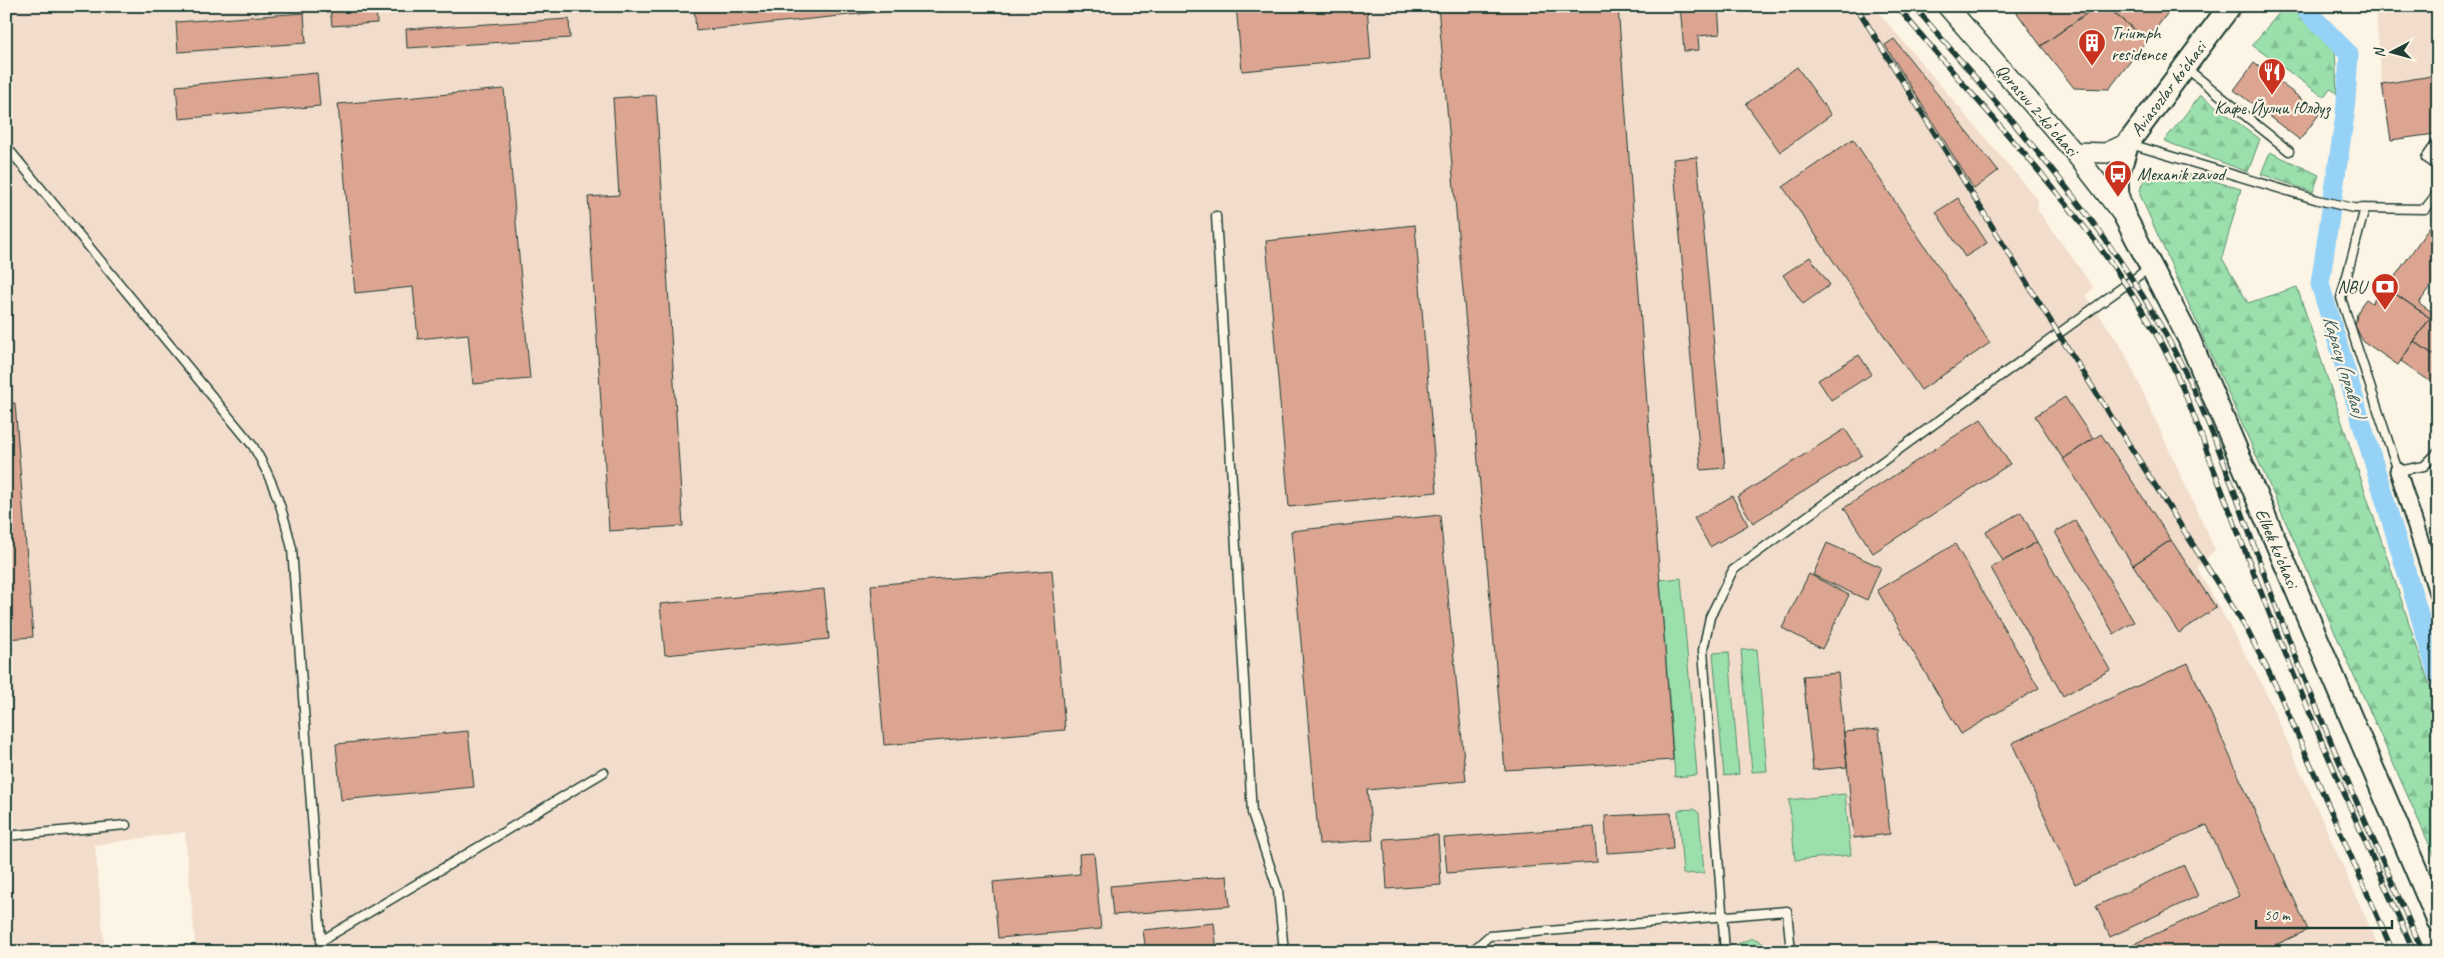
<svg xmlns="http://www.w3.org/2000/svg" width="2444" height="958" font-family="Caveat,sans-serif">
  <defs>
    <pattern id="forest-firs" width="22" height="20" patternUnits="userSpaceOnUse" patternTransform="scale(1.25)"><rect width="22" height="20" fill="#9adfac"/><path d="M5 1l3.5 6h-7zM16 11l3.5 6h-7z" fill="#84c095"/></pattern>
  </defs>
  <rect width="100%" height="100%" fill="#fcf5e5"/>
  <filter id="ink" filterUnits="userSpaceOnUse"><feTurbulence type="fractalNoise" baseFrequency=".02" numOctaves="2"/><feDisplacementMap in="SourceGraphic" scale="10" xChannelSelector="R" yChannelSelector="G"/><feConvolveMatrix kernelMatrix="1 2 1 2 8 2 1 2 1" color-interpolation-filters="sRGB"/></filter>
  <g filter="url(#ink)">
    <!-- built -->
    <path fill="#f2ddcc" d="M6,6H1873L2038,200L2037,209L2094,288L2086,295L2124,351L2215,550L2197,568L2261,682L2381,952H196L185,832L95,845L105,952H6Z
      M2372,6H2438V129L2435,134L2391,140L2382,84L2376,16Z"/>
    <!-- grass -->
    <path fill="#9adfac" stroke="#5c8e70" d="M1681,578L1697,775L1675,777L1660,580Z
      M1757,649L1767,771L1752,772L1741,650Z
      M1729,652L1739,774L1724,776L1713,653Z
      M1845,794L1851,855L1795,860L1789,800Z
      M1694,809L1699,813L1704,873L1683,874L1678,810Z
      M1752,938L1760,941L1770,952H1735L1738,944Z"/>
    <!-- forest -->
    <path fill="url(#forest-firs)" stroke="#5c8e70" d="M2285,6H2289L2335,49L2337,94L2330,88L2324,97L2252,45Z
      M2201,95L2260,139L2248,172L2164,141Z
      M2270,152L2319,175L2313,192L2261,174Z
      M2163,172L2193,175L2241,189L2222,258L2248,303L2297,287L2438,710V864L2140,195C2140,179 2149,175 2163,172Z"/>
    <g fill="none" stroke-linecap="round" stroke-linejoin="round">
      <!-- canal -->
      <path stroke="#96d2f6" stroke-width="19" d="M2302,6L2349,54L2345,115L2320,284L2438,677"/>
    </g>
    <!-- building -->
    <path fill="#dba591" stroke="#1f3d34" d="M330,6H376L377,23L332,26Z
      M694,6H936L696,31Z
      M1236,6H1367L1371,59L1242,71Z
      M1438,6H1618L1673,760L1505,770Z
      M1680,6H1718L1720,34L1698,36L1699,50L1684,51Z
      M2012,6H2079L2085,14L2041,46Z
      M2097,6H2105L2147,40L2109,89L2074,88L2041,46Z
      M2121,6H2173L2147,40L2115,14Z
      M304,13L306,43L178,52L176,22Z
      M569,19L570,38L407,48L406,29Z
      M1894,39L1998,171L1974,189L1885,45Z
      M2254,63L2320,113L2300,140L2234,90Z
      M1797,67L1831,115L1780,152L1746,104Z
      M317,73L320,106L179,119L176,86Z
      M2438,75V123L2435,134L2391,140L2382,84Z
      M504,89L530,379L473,384L468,334L418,339L413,287L355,293L338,104Z
      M656,95L683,526L609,531L588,197L619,195L613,98Z
      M1853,139L1990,343L1921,390L1783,187Z
      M1697,157L1725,468L1701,470L1673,159Z
      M1958,198L1987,243L1965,257L1936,212Z
      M2433,222L2438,225V277L2419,303L2438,316V358L2414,341L2430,318L2387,288Z
      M1415,225L1437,492L1289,507L1266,241Z
      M1810,257L1830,285L1803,304L1783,275Z
      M2384,286L2430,318L2398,365L2363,341L2355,326L2357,314L2362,304L2366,299L2372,303Z
      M2414,341L2438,358V387L2401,361Z
      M1859,355L1872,374L1831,400L1818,380Z
      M2065,397L2093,439L2063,459L2035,416Z
      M6,403H15L33,637L6,639Z
      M1981,419L2010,464L1873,553L1844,508Z
      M1845,429L1862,455L1753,523L1737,497Z
      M2101,434L2171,540L2133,565L2063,459Z
      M1732,496L1748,525L1710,547L1694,518Z
      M2021,512L2037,542L2003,561L1986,532Z
      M1440,515L1466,781L1367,790L1373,840L1319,844L1291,531Z
      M2075,521L2134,622L2114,634L2055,532Z
      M2171,540L2216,608L2179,633L2133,565Z
      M2037,542L2110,670L2063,696L1991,568Z
      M1827,543L1881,567L1867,600L1813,575Z
      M1955,544L2039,688L1961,734L1877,590Z
      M1052,570L1065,730L884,745L871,585Z
      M1809,574L1849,595L1822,649L1782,628Z
      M824,589L829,639L665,655L660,604Z
      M2188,663L2308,930L2260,952H2116L2239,896L2207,825L2075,884L2012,743Z
      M1838,673L1847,767L1813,770L1803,676Z
      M1879,729L1890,834L1854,838L1844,732Z
      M468,731L474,787L341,800L336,744Z
      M1671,813L1673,849L1607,853L1605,816Z
      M1594,827L1597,862L1447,873L1444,838Z
      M1438,835L1441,885L1387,889L1384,839Z
      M1094,853L1101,929L998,938L993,882L1080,874L1079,854Z
      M2184,865L2198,896L2110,937L2096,906Z
      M1227,876L1230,906L1113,915L1110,886Z
      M1214,923L1217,952H1146L1143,930Z"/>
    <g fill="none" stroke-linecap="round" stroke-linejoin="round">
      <defs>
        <path id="service" d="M2186,68L2289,151
          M2438,141L2426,158L2438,166
          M2130,144L2318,200L2353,208L2425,209L2438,192
          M6,146L253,446C273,480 283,510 292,549L322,952
          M2365,208L2341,298L2398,471L2424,466L2438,452
          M1216,216L1252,813L1278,890L1284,952
          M6,836L126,825
          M321,941L604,772
          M1471,952L1489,936L1787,911L1791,952
          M1725,952L1703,650L1710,617L1733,570L2149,268"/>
        <path id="minor" d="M2398,471L2438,596"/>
        <path id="tertiary" d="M1947,6L2074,152L2122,214
          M2074,152L2106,153L2128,143"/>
        <path id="secondary" d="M2230,6L2128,143L2117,178L2118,198L2125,217L2189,339L2438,921"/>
      </defs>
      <!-- service casing -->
      <use href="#service" stroke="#1f3d34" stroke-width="11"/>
      <!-- minor casing -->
      <use href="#minor" stroke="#1f3d34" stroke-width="19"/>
      <!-- tertiary casing -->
      <use href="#tertiary" stroke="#1f3d34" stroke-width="22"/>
      <!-- secondary casing -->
      <use href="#secondary" stroke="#1f3d34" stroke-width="25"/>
      <!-- service -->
      <use href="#service" stroke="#fcf5e5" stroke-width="8"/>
      <!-- minor -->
      <use href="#minor" stroke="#fcf5e5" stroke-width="15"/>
      <!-- tertiary -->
      <use href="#tertiary" stroke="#fcf5e5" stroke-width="19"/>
      <!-- secondary -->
      <use href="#secondary" stroke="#fcf5e5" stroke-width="21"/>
      <defs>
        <path id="rail" d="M1856,6L2058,333L2246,628L2276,686L2393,952
          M1897,6C1987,117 2091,215 2160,341C2181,379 2196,421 2211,462C2234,521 2256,581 2280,640C2321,745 2369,848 2414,952
          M1914,6C2004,113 2101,216 2168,339C2219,431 2247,534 2286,632C2328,739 2376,846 2423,952"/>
      </defs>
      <!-- rail casing -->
      <use href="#rail" stroke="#1f3d34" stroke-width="5.5"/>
      <!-- rail -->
      <use href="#rail" stroke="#fcf5e5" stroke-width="4" stroke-dasharray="11" stroke-linecap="butt"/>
    </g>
  </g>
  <!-- icons -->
  <defs>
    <symbol id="building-pin" viewBox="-11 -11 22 30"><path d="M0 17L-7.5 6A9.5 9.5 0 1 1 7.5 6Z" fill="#c8321e" stroke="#fcf5e5"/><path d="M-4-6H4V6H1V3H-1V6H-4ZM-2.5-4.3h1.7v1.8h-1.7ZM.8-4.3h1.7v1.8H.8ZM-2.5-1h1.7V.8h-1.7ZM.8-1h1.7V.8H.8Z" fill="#fff"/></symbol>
    <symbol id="restaurant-pin" viewBox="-11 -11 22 30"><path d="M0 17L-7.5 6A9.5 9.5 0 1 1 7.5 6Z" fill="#c8321e" stroke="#fcf5e5"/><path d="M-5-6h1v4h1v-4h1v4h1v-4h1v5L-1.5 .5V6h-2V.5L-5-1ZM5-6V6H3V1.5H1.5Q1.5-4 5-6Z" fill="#fff"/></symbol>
    <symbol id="bus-pin" viewBox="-11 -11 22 30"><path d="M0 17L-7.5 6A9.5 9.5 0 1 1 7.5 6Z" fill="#c8321e" stroke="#fcf5e5"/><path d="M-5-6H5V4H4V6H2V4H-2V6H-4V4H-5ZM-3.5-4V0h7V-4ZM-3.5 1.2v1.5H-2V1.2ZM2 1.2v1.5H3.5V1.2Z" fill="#fff"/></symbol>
    <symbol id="bank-pin" viewBox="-11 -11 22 30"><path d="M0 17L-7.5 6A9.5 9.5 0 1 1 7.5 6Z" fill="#c8321e" stroke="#fcf5e5"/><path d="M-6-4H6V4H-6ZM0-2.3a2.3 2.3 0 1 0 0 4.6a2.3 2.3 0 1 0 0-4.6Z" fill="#fff"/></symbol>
  </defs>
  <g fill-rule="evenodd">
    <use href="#building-pin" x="2076" y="27" width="32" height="43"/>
    <use href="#restaurant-pin" x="2256" y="56" width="32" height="43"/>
    <use href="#bus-pin" x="2102" y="158" width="32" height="43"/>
    <use href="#bank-pin" x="2369" y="271" width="32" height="43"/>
  </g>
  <g text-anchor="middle" stroke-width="4.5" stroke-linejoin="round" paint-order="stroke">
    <!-- poi labels -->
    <g font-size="18" fill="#1f3d34" stroke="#fcf5e5" text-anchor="start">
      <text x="2111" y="39">Triumph<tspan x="2111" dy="21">residence</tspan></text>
      <text x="2272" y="114" text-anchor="middle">Кафе Йулчи Юлдуз</text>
      <text x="2137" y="180">Mexanik zavod</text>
      <text x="2366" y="293" text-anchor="end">NBU</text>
    </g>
    <!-- street labels -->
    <g font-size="18" fill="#1f3d34" stroke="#fcf5e5">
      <text transform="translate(2168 89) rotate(-53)" y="6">Aviasozlar ko'chasi</text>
      <text transform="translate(2037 110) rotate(49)" y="6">Qorasuv 2-koʻchasi</text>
      <text transform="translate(2277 548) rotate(67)" y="6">Elbek ko'chasi</text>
    </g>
    <!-- water labels -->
    <g font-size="19" font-style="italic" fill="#375b5b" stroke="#fcf5e5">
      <text transform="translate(2345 366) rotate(73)" y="7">Карасу (правая)</text>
    </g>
  </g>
  <!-- margin -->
  <rect width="2444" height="958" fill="none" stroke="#fcf5e5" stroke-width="25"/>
  <rect x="12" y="12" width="2419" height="933" fill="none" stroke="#1f3d34" stroke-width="2" filter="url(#ink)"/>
  <!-- north arrow -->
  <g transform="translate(2392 52) rotate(264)" stroke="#fcf5e5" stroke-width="4" paint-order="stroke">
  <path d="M0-4L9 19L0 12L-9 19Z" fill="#1f3d34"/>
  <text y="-8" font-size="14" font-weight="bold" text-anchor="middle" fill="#1f3d34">N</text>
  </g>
  <!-- scale -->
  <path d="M2256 920v8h136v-8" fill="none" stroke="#1f3d34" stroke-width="2.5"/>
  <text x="2264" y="920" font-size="15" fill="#1f3d34" stroke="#fcf5e5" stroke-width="4" paint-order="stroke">50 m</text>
</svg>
